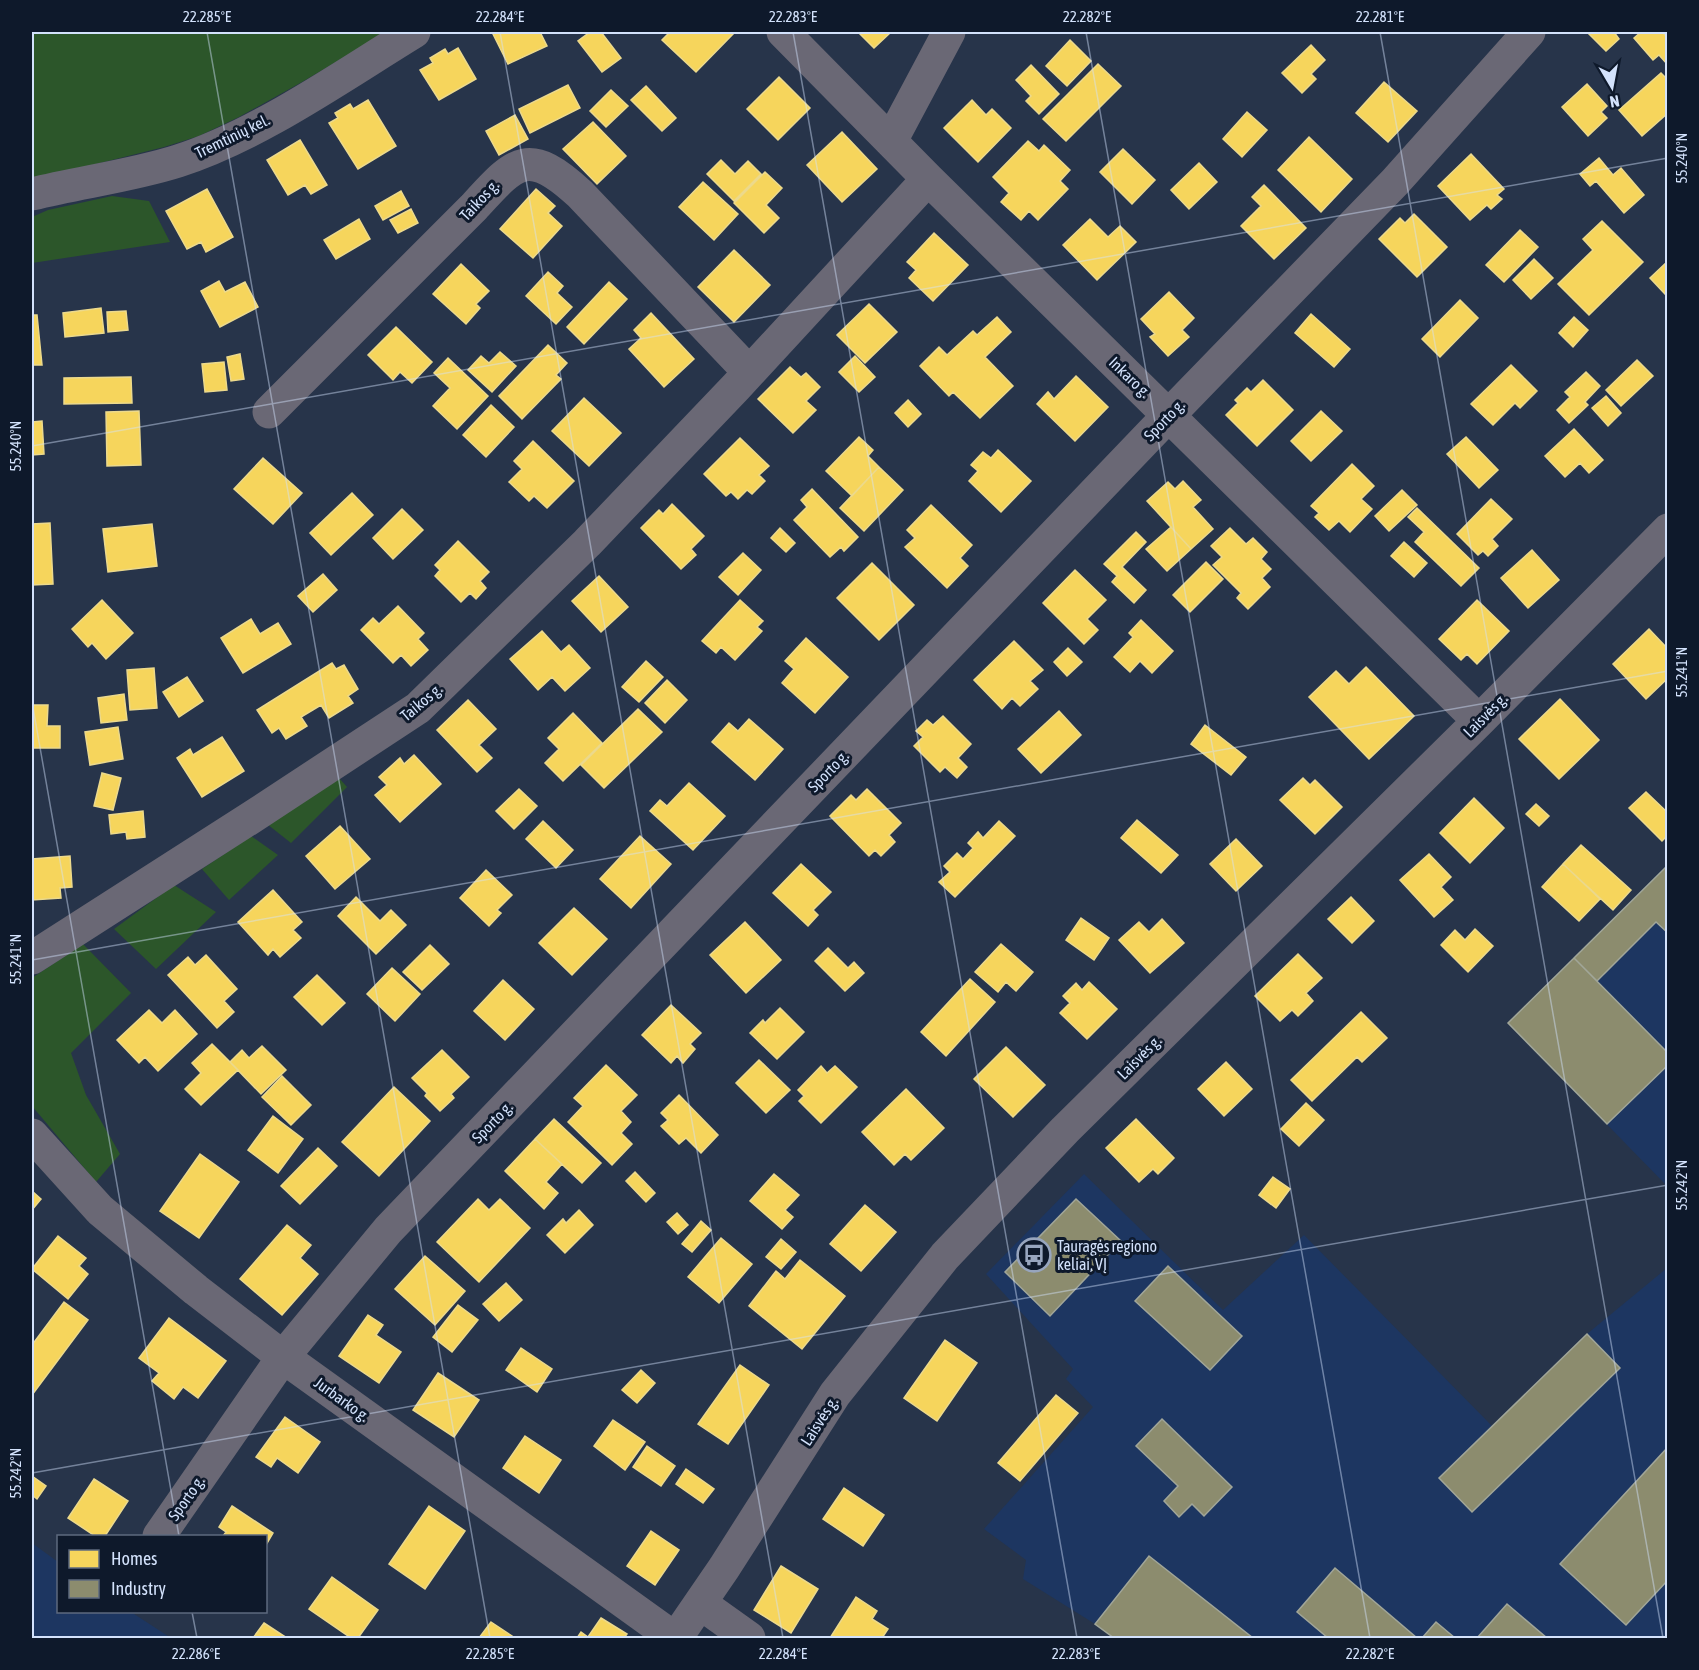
<svg xmlns="http://www.w3.org/2000/svg" width="1699" height="1670" font-family="'Asap Condensed',sans-serif">
  <rect width="100%" height="100%" fill="#27344a"/>
  <!-- built -->
  <path fill="#1d3661" d="M1667,865V1186L1508,1023Z
    M1084,1174L1223,1310L1304,1235L1492,1426L1587,1334L1667,1268V1638H1114L1095,1624L1023,1579L1026,1560L984,1529L1093,1407L1066,1379L1073,1369L986,1274Z
    M32,1543L58,1562V1612H131L171,1638H32Z"/>
  <!-- green -->
  <path fill="#2c562a" d="M32,32H387L302,82L239,117L199,136L164,147L32,180Z
    M112,196L149,201L170,242L32,263V217L48,210Z
    M339,778L347,787L291,843L267,824Z
    M251,836L278,855L229,900L202,869Z
    M174,885L216,912L156,969L114,929Z
    M83,944L131,993L71,1053L86,1095L120,1154L96,1182L32,1106V978Z"/>
  <!-- homes -->
  <path fill="#f6d55c" stroke="#ecd98c" stroke-width="1.5" d="M492,32H540L547,46L508,64Z
    M590,32H601L621,58L602,72L578,41Z
    M670,32H735L696,72L662,40Z
    M858,32H891L874,48Z
    M1587,32H1614L1619,39L1606,51Z
    M1641,32H1662L1668,38V65L1659,55L1653,60L1634,38Z
    M1070,40L1091,61L1067,86L1046,66Z
    M1311,45L1325,60L1311,74L1316,79L1302,93L1282,73Z
    M458,48L476,79L439,100L420,70L433,63L430,58L445,49L448,54Z
    M1098,64L1121,86L1066,141L1043,119Z
    M1031,65L1059,94L1039,114L1026,101L1031,96L1016,80Z
    M1661,73L1668,80V113L1642,136L1619,110Z
    M779,77L810,108L778,140L747,109Z
    M1384,82L1417,111L1388,142L1356,113Z
    M1587,84L1607,106L1601,112L1607,118L1588,136L1562,107Z
    M568,85L580,108L530,133L519,109Z
    M646,86L676,118L662,131L631,100Z
    M611,90L628,106L606,127L590,111Z
    M368,100L396,146L358,169L329,123L338,118L335,113L350,104L353,109Z
    M972,100L986,115L992,109L1011,128L978,162L944,128Z
    M1247,112L1267,130L1242,157L1223,139Z
    M515,115L528,139L499,155L486,131Z
    M593,122L626,156L597,184L563,149Z
    M842,132L877,169L842,202L807,165Z
    M1309,137L1352,179L1321,212L1278,170Z
    M300,140L327,185L311,194L305,185L288,195L267,160Z
    M1028,141L1039,151L1044,145L1070,170L1060,181L1068,189L1038,220L1029,211L1021,220L1001,202L1009,193L993,177Z
    M1123,149L1155,180L1132,204L1100,172Z
    M1471,154L1504,189L1497,195L1502,199L1491,209L1487,205L1470,220L1438,186Z
    M1599,158L1613,175L1621,168L1644,195L1624,213L1596,181L1590,186L1580,174Z
    M721,160L735,174L748,161L761,174L734,201L707,174Z
    M1199,163L1217,182L1189,209L1171,190Z
    M765,172L782,188L766,205L779,218L764,233L734,203Z
    M703,182L738,214L714,240L679,207Z
    M1264,185L1306,228L1274,259L1241,226L1261,206L1252,197Z
    M207,189L233,237L206,252L201,242L187,249L166,211Z
    M536,189L555,206L548,213L562,226L533,258L500,229Z
    M401,191L409,206L383,220L375,206Z
    M411,209L418,223L398,233L390,220Z
    M1414,214L1447,247L1417,277L1379,239L1400,218L1405,223Z
    M359,219L370,239L336,259L324,240Z
    M1090,219L1108,237L1120,226L1136,242L1097,280L1063,245Z
    M1602,221L1643,262L1589,315L1558,284L1593,250L1583,239Z
    M1520,230L1538,247L1504,282L1486,265Z
    M934,233L968,265L933,301L909,278L916,270L907,262Z
    M734,250L770,285L734,322L698,287Z
    M1534,259L1553,278L1531,299L1513,280Z
    M1668,261V294L1666,295L1650,278Z
    M461,264L489,291L476,304L480,308L466,324L433,294Z
    M548,272L563,286L557,293L572,307L556,324L526,296Z
    M219,281L225,292L245,282L258,307L220,327L201,291Z
    M609,282L627,299L584,344L567,327Z
    M1169,292L1194,318L1182,330L1189,337L1168,356L1150,337L1155,334L1141,319Z
    M1460,300L1478,318L1440,357L1422,339Z
    M869,304L897,332L865,363L837,335Z
    M101,308L104,333L65,337L63,313Z
    M126,311L128,330L108,332L107,312Z
    M651,313L694,359L664,387L629,349L641,338L634,330Z
    M1311,314L1350,349L1334,367L1295,333Z
    M32,315H37L42,365H32Z
    M997,317L1011,332L985,357L1013,386L980,418L953,392L949,396L920,366L939,347L947,355L973,331L977,335Z
    M1574,317L1588,330L1573,347L1559,333Z
    M396,327L432,362L412,383L400,372L393,380L368,355Z
    M548,345L567,363L556,375L561,379L522,419L499,396Z
    M500,352L516,366L492,392L468,370L481,356L489,363Z
    M240,354L244,379L231,381L227,357Z
    M855,356L875,377L859,392L839,372Z
    M448,358L488,396L457,429L433,406L450,388L434,373Z
    M1637,360L1653,376L1621,406L1606,390Z
    M224,362L227,390L205,392L202,364Z
    M1511,365L1537,391L1520,408L1515,403L1493,425L1471,404Z
    M790,367L801,377L806,373L820,387L806,401L816,410L793,433L758,399Z
    M1586,372L1600,386L1585,402L1588,405L1569,423L1557,410L1570,397L1565,392Z
    M1076,376L1108,407L1075,441L1037,404L1048,392L1054,399Z
    M131,377L132,403L64,404V378Z
    M1263,380L1293,410L1257,446L1226,415L1238,403L1235,400L1247,388L1251,392Z
    M1606,396L1621,413L1608,426L1592,408Z
    M584,398L621,433L589,466L552,431Z
    M908,400L921,414L908,427L895,413Z
    M491,405L514,427L486,457L463,435Z
    M139,411L141,465L107,466L106,412Z
    M1321,411L1342,431L1311,461L1291,441Z
    M42,421L44,454L32,455V422Z
    M1574,429L1603,460L1589,473L1580,463L1565,477L1545,456Z
    M859,437L873,450L868,456L879,467L852,496L826,471Z
    M1466,437L1498,470L1479,488L1447,454Z
    M740,438L769,466L759,475L765,481L752,494L747,490L738,499L731,492L726,496L704,474Z
    M533,441L574,481L547,508L534,496L529,501L509,482L522,469L514,461Z
    M998,450L1031,481L1001,512L969,481L978,471L971,465L983,452L991,458Z
    M263,458L302,493L273,524L234,489Z
    M1352,464L1374,486L1361,499L1372,509L1350,532L1339,521L1329,530L1315,517L1319,513L1311,506Z
    M879,467L903,490L864,531L840,508Z
    M1183,481L1201,500L1193,507L1213,529L1191,549L1147,501L1168,482L1175,489Z
    M812,489L858,537L844,551L841,547L830,557L794,520L807,507L801,500Z
    M1402,490L1417,505L1389,531L1375,516Z
    M352,493L373,515L331,555L310,533Z
    M1491,499L1512,519L1492,539L1498,546L1488,556L1483,551L1478,555L1457,534Z
    M672,504L704,536L691,549L696,555L681,569L641,528L659,510L663,514Z
    M931,505L972,545L960,558L968,566L947,588L905,547L915,538L907,530Z
    M1417,508L1479,568L1461,586L1415,542L1424,532L1408,517Z
    M402,509L423,530L393,559L373,538Z
    M50,523L53,584L32,585V524Z
    M152,524L157,566L108,572L103,529Z
    M1171,527L1191,549L1167,571L1146,549Z
    M780,528L795,543L786,552L771,538Z
    M1230,528L1246,544L1253,538L1267,552L1261,559L1271,569L1262,578L1270,587L1248,609L1237,598L1241,593L1213,565L1222,557L1211,546Z
    M1136,532L1146,542L1122,567L1146,590L1134,603L1112,582L1117,576L1104,564Z
    M458,541L489,572L480,581L486,588L476,599L470,593L461,602L435,576L440,570L435,565Z
    M1404,542L1427,563L1414,577L1391,556Z
    M1532,550L1559,580L1528,608L1501,578Z
    M743,553L761,570L738,595L719,577Z
    M1206,562L1223,579L1190,612L1173,595Z
    M872,563L914,605L879,640L837,598Z
    M1075,570L1106,600L1087,619L1098,630L1084,644L1043,603Z
    M323,574L337,590L313,612L298,596Z
    M599,576L628,607L601,632L572,601Z
    M102,600L133,633L106,659L92,643L88,647L72,629Z
    M740,600L763,621L757,627L762,631L735,660L721,647L716,653L702,641Z
    M1477,600L1509,631L1477,664L1467,654L1461,660L1439,639Z
    M398,606L424,633L418,639L428,650L411,666L401,655L393,663L361,630L373,618L379,624Z
    M251,619L260,634L278,623L291,644L243,673L221,638Z
    M1141,620L1173,651L1152,673L1140,661L1130,672L1114,657L1133,637L1129,633Z
    M1649,629L1668,649V678L1646,699L1613,664Z
    M542,631L561,652L569,645L590,668L565,691L552,677L538,690L510,659Z
    M806,638L848,677L815,713L782,683L794,669L785,661Z
    M1014,641L1043,670L1030,681L1038,689L1020,706L1012,698L1002,709L974,680Z
    M1068,648L1082,662L1067,676L1054,662Z
    M646,661L663,677L639,702L622,687Z
    M332,663L336,669L344,665L358,689L348,696L353,703L329,718L321,705L301,717L307,726L286,739L279,728L272,733L257,710Z
    M1366,667L1414,716L1369,759L1309,697L1336,671L1349,684Z
    M154,668L157,708L130,710L127,670Z
    M187,677L203,701L179,717L163,692Z
    M667,680L687,700L665,723L645,703Z
    M124,694L127,720L101,723L98,698Z
    M1560,699L1599,740L1559,779L1519,739Z
    M468,700L496,729L479,745L492,758L477,772L437,730Z
    M32,705H48L47,726H60V748H32Z
    M638,709L662,732L604,788L581,765Z
    M1059,711L1081,735L1041,773L1018,749Z
    M573,713L602,743L563,781L545,763L559,749L548,738Z
    M943,716L971,744L958,758L967,767L957,778L945,767L940,772L914,746L923,737L916,731L927,720L933,725Z
    M749,719L783,749L755,780L712,742L729,723L738,731Z
    M1205,725L1246,757L1231,775L1191,744Z
    M118,727L123,759L90,765L85,732Z
    M222,737L244,771L202,797L177,758L190,749L193,755Z
    M414,755L441,784L400,822L375,795L387,785L379,777L400,758L404,764Z
    M102,773L121,778L113,810L94,806Z
    M1303,778L1310,785L1315,780L1342,807L1315,834L1280,800Z
    M689,783L725,816L693,850L650,811L660,800L667,806Z
    M519,789L537,806L514,829L496,811Z
    M867,789L901,823L889,835L895,842L881,856L875,850L869,856L830,816L851,795L856,800Z
    M1646,792L1668,813V835L1662,841L1629,808Z
    M1474,798L1504,828L1470,863L1440,833Z
    M1536,804L1549,816L1539,826L1526,814Z
    M143,811L145,837L127,839L126,832L111,834L109,815Z
    M1137,820L1178,855L1161,873L1121,838Z
    M543,821L573,850L556,868L526,839Z
    M999,821L1015,836L955,897L939,882L950,872L944,866L957,853L963,859L973,848L968,843L978,832L983,838Z
    M340,826L370,859L335,889L306,856Z
    M640,836L671,864L631,908L600,879Z
    M1236,839L1262,866L1236,891L1210,864Z
    M1581,845L1631,890L1613,910L1563,864Z
    M1429,854L1451,877L1441,887L1453,900L1434,917L1400,880Z
    M70,856L72,887L60,888L61,898L32,900V859Z
    M801,864L831,892L813,910L818,915L808,926L773,893Z
    M1563,864L1600,899L1579,921L1542,887Z
    M486,870L512,895L497,910L501,913L489,926L460,898Z
    M273,890L302,922L293,930L301,938L280,957L273,949L268,955L238,922Z
    M356,897L380,921L391,910L406,925L376,954L338,916Z
    M1351,897L1374,921L1352,943L1328,919Z
    M574,908L607,939L572,975L539,943Z
    M1081,918L1109,938L1094,960L1066,940Z
    M1162,919L1184,943L1150,973L1119,940L1139,922L1149,932Z
    M745,922L781,960L746,993L710,955Z
    M1475,929L1493,946L1468,972L1441,945L1455,930L1465,940Z
    M1001,944L1033,972L1016,991L1006,982L998,992L975,972Z
    M430,945L449,964L422,990L403,972Z
    M828,948L848,968L854,962L864,973L845,991L815,961Z
    M1298,954L1322,978L1306,993L1313,1001L1298,1016L1292,1010L1280,1021L1255,996Z
    M206,955L237,989L224,1001L234,1012L217,1028L168,975L188,957L195,965Z
    M392,968L420,994L395,1021L367,994Z
    M317,975L345,1003L322,1025L294,997Z
    M970,979L995,1002L946,1056L921,1032Z
    M503,980L534,1009L505,1040L474,1011Z
    M1089,982L1117,1009L1087,1039L1060,1013L1070,1003L1063,996L1076,983L1082,990Z
    M671,1005L701,1033L690,1044L695,1049L683,1063L677,1056L671,1063L642,1035Z
    M780,1008L804,1032L777,1059L750,1033L763,1020L765,1023Z
    M149,1010L162,1023L175,1010L197,1034L158,1071L145,1057L139,1063L117,1040Z
    M1361,1012L1387,1038L1362,1062L1357,1057L1312,1101L1291,1080Z
    M212,1044L238,1070L201,1105L185,1089L201,1073L192,1063Z
    M262,1046L286,1070L261,1094L230,1062L242,1050L249,1058Z
    M1006,1047L1045,1085L1013,1117L974,1079Z
    M442,1050L469,1077L451,1094L454,1098L440,1111L425,1096L427,1093L412,1078Z
    M759,1060L790,1090L766,1113L736,1083Z
    M1226,1062L1252,1089L1224,1116L1198,1089Z
    M606,1065L637,1095L621,1111L631,1122L621,1133L632,1144L612,1165L568,1122L583,1106L574,1098Z
    M821,1066L827,1073L835,1066L857,1087L821,1123L799,1101L804,1096L798,1090Z
    M282,1076L311,1105L291,1125L262,1097Z
    M394,1087L430,1121L379,1176L342,1142Z
    M906,1089L944,1128L911,1160L905,1154L894,1165L862,1132Z
    M679,1095L718,1135L701,1153L686,1138L679,1144L661,1126L668,1120L661,1113Z
    M1306,1103L1324,1120L1299,1146L1281,1129Z
    M273,1116L303,1139L278,1173L248,1150Z
    M554,1119L601,1163L582,1183L535,1139Z
    M1136,1119L1174,1158L1158,1174L1153,1169L1139,1182L1106,1148Z
    M535,1139L562,1164L546,1182L558,1193L544,1209L505,1171Z
    M318,1148L337,1166L300,1204L281,1186Z
    M200,1154L239,1182L199,1238L160,1211Z
    M635,1172L655,1193L646,1202L626,1181Z
    M774,1174L799,1195L785,1210L793,1217L782,1229L750,1201Z
    M1273,1177L1290,1189L1276,1208L1259,1195Z
    M32,1191L41,1199L32,1210Z
    M478,1199L489,1210L500,1199L530,1228L479,1282L437,1242Z
    M865,1205L896,1232L861,1271L830,1244Z
    M579,1210L593,1225L565,1253L547,1235L563,1219L566,1223Z
    M677,1213L688,1225L678,1234L667,1222Z
    M701,1221L711,1230L692,1252L682,1244Z
    M287,1225L311,1245L300,1258L318,1274L282,1315L240,1279Z
    M58,1236L86,1258L79,1266L88,1274L68,1299L32,1269Z
    M721,1238L752,1264L719,1303L688,1277Z
    M781,1239L796,1252L781,1269L766,1257Z
    M425,1256L465,1291L435,1325L395,1289Z
    M800,1260L845,1296L802,1349L749,1306L776,1271L785,1279Z
    M506,1283L522,1300L499,1321L483,1304Z
    M64,1302L88,1320L32,1395V1345Z
    M458,1305L478,1320L452,1352L433,1337Z
    M368,1315L383,1325L376,1335L401,1352L379,1383L339,1356Z
    M169,1318L226,1361L198,1398L183,1387L174,1399L152,1381L159,1373L139,1358Z
    M945,1340L977,1363L937,1421L904,1398Z
    M521,1348L552,1369L537,1392L506,1370Z
    M740,1365L769,1385L728,1444L698,1424Z
    M641,1370L655,1383L637,1403L622,1390Z
    M438,1373L479,1400L454,1437L413,1410Z
    M1056,1395L1078,1413L1020,1481L998,1463Z
    M285,1417L320,1442L298,1473L277,1458L271,1467L256,1457Z
    M613,1420L645,1442L625,1470L594,1446Z
    M525,1436L561,1460L539,1493L503,1468Z
    M647,1446L675,1466L661,1486L633,1467Z
    M686,1469L714,1489L703,1503L676,1484Z
    M32,1476L46,1486L37,1499L32,1495Z
    M94,1479L128,1501L105,1536H95L68,1518Z
    M844,1488L884,1515L863,1546L823,1519Z
    M232,1506L273,1533L266,1545V1536H223L226,1532L219,1527Z
    M429,1506L465,1531L425,1589L389,1564Z
    M651,1531L679,1550L655,1585L627,1566Z
    M781,1566L818,1589L791,1633L754,1610Z
    M332,1577L378,1610L358,1638H351L309,1609Z
    M856,1597L877,1611L872,1619L888,1629L882,1638H830Z
    M601,1618L627,1634L624,1638H577L581,1632L588,1637Z
    M491,1622L515,1638H479Z
    M264,1623L287,1638H253Z"/>
  <!-- industry -->
  <path fill="#8c8c6e" stroke="#a1a699" stroke-width="1.5" d="M1668,865V933L1656,922L1597,981L1574,958Z
    M1574,958L1668,1053V1065L1607,1124L1508,1023Z
    M1076,1199L1121,1241L1050,1316L1005,1272Z
    M1168,1266L1242,1336L1210,1370L1135,1301Z
    M1587,1334L1620,1368L1472,1512L1439,1478Z
    M1162,1419L1232,1487L1204,1516L1192,1504L1179,1517L1164,1501L1178,1486L1136,1446Z
    M1668,1447V1580L1626,1625L1560,1564Z
    M1149,1556L1253,1638H1114L1095,1624Z
    M1335,1568L1417,1638H1328L1297,1612Z
    M1507,1604L1547,1638H1477Z
    M1436,1622L1455,1638H1422Z"/>
  <g fill="none" stroke-linecap="round" stroke-linejoin="round">
    <!-- street -->
    <path stroke="#6a6875" stroke-width="33" d="M783,32L928,179L1479,721
      M891,141L949,32
      M32,194C80,182 131,176 178,161C259,135 342,76 414,32
      M269,412L474,207C516,161 528,146 580,194L749,372
      M32,958L249,819L418,708L587,543L736,387L928,179
      M32,1135L100,1210L196,1290L283,1357L674,1638
      M159,1536L283,1357L388,1230L1169,415L1395,182L1529,32
      M700,1603L749,1638
      M676,1638L724,1568L835,1394L945,1256L1065,1130L1479,721L1668,530"/>
  </g>
  <!-- ticks -->
  <path fill="none" stroke="#d3e2fc" stroke-width="1.5" stroke-opacity="0.45" d="M207,32L490,1638M500,32L783,1638M793,32L1077,1638M1086,32L1370,1638M1380,32L1663,1638M32,446L1668,158M32,702L179,1536M32,960L1668,671M32,1473L1668,1185M192,1612L197,1638"/>
  <!-- icons -->
  <defs>
    <symbol id="bus-ring" viewBox="-11 -11 22 22"><circle r="9.5" fill="#0e192b" stroke="#97a5be" stroke-width="1.5"/><path d="M-5-6H5V4H4V6H2V4H-2V6H-4V4H-5ZM-3.5-4V0h7V-4ZM-3.5 1.2v1.5H-2V1.2ZM2 1.2v1.5H3.5V1.2Z" fill="#97a5be"/></symbol>
  </defs>
  <g fill-rule="evenodd">
    <use href="#bus-ring" x="1015" y="1236" width="38" height="38"/>
  </g>
  <g text-anchor="middle" stroke-width="6" stroke-linejoin="round" paint-order="stroke">
    <!-- street labels -->
    <g font-size="16" fill="#d3e2fc" stroke="#0e192b">
      <text transform="translate(232 136) rotate(-26)" y="6">Tremtinių kel.</text>
      <text transform="translate(479 200) rotate(-47)" y="6">Taikos g.</text>
      <text transform="translate(1130 377) rotate(44)" y="6">Inkaro g.</text>
      <text transform="translate(1164 420) rotate(-46)" y="6">Sporto g.</text>
      <text transform="translate(421 702) rotate(-40)" y="6">Taikos g.</text>
      <text transform="translate(1485 715) rotate(-45)" y="6">Laisvės g.</text>
      <text transform="translate(828 771) rotate(-46)" y="6">Sporto g.</text>
      <text transform="translate(1139 1057) rotate(-45)" y="6">Laisvės g.</text>
      <text transform="translate(492 1122) rotate(-46)" y="6">Sporto g.</text>
      <text transform="translate(342 1399) rotate(36)" y="6">Jurbarko g.</text>
      <text transform="translate(819 1421) rotate(-57)" y="6">Laisvės g.</text>
      <text transform="translate(186 1498) rotate(-55)" y="6">Sporto g.</text>
    </g>
    <!-- poi labels -->
    <g font-size="16" fill="#d3e2fc" stroke="#0e192b" text-anchor="start">
      <text x="1057" y="1252">Tauragės regiono<tspan x="1057" dy="18">keliai, VĮ</tspan></text>
    </g>
  </g>
  <!-- border -->
  <rect width="1699" height="1670" fill="none" stroke="#0e192b" stroke-width="66"/>
  <!-- legend -->
  <rect x="57" y="1535" width="210" height="78" fill="#0e192b" stroke="#5d697f" stroke-width="1.5"/>
  <rect x="69" y="1550" width="30" height="18" fill="#f6d55c" stroke="#5d697f" stroke-width="1.5"/>
  <text x="111" y="1565" font-size="18" fill="#d3e2fc">Homes</text>
  <rect x="69" y="1580" width="30" height="18" fill="#8c8c6e" stroke="#5d697f" stroke-width="1.5"/>
  <text x="111" y="1595" font-size="18" fill="#d3e2fc">Industry</text>
  <!-- north arrow -->
  <g transform="translate(1612 87) rotate(170)" stroke="#0e192b" stroke-width="4.5" paint-order="stroke">
  <path d="M0-4.5L10 22L0 15L-10 22Z" fill="#d3e2fc"/>
  <text y="-9" font-size="16" font-weight="bold" text-anchor="middle" fill="#d3e2fc">N</text>
  </g>
  <rect x="33" y="33" width="1633" height="1604" fill="none" stroke="#d3e2fc" stroke-width="2"/>
  <g font-size="15" text-anchor="middle" fill="#d3e2fc">
    <text x="207" y="22">22.285°E</text>
    <text x="500" y="22">22.284°E</text>
    <text x="793" y="22">22.283°E</text>
    <text x="1087" y="22">22.282°E</text>
    <text x="1380" y="22">22.281°E</text>
    <text transform="translate(1682 158) rotate(-90)" y="5">55.240°N</text>
    <text transform="translate(16 446) rotate(-90)" y="5">55.240°N</text>
    <text transform="translate(1682 672) rotate(-90)" y="5">55.241°N</text>
    <text transform="translate(16 959) rotate(-90)" y="5">55.241°N</text>
    <text transform="translate(1682 1185) rotate(-90)" y="5">55.242°N</text>
    <text transform="translate(16 1473) rotate(-90)" y="5">55.242°N</text>
    <text x="196" y="1659">22.286°E</text>
    <text x="490" y="1659">22.285°E</text>
    <text x="783" y="1659">22.284°E</text>
    <text x="1076" y="1659">22.283°E</text>
    <text x="1370" y="1659">22.282°E</text>
  </g>
</svg>
